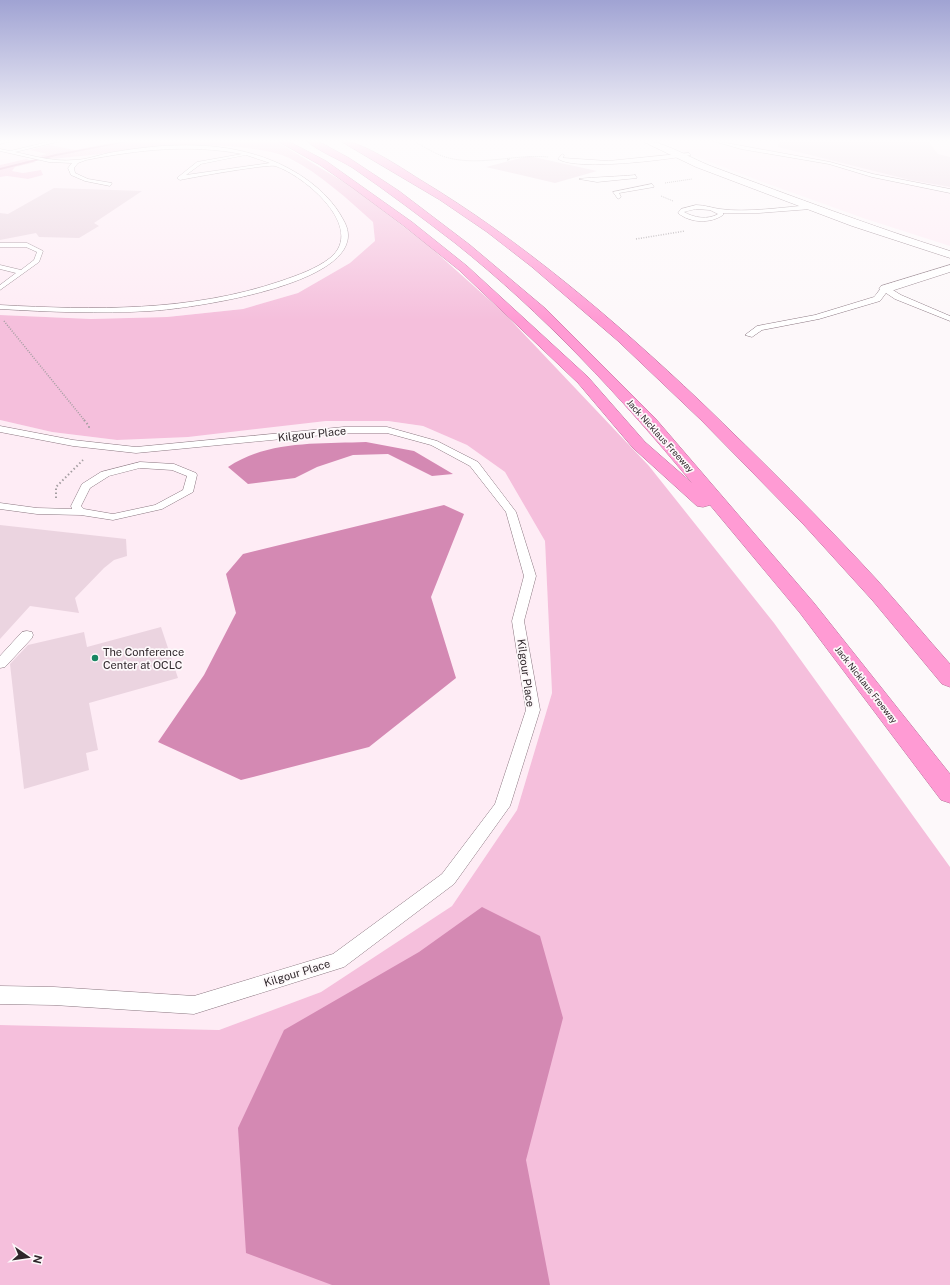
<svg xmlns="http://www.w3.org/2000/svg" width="950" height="1285" font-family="'Public Sans',sans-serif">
  <rect width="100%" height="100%" fill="#fdf8fa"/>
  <!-- built -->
  <path fill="#feecf5" d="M0,140H126L75,150L49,145L31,149L48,154L0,165Z
    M661,140H950V246L863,218L760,181L689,154Z
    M184,145H219L259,149L288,158L324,179L373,222L375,242L350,263L298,293L243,309L167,317L91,319L0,315V177L7,176L28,179L42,175L41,170L23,173L11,171L15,167L50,159L145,148Z
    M0,420L52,432L117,440L326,421H388L423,426L467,445L505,472L545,541L552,693L517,810L452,906L321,992L219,1030L0,1025Z"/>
  <!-- green -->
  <path fill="#f5bfdc" d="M126,140H274L352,187L429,246L504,313L649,466L774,623L950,867V1285H0V1025L219,1030L321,992L452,906L517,810L552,693L545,541L505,472L467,445L423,426L388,421H326L188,437L117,440L52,432L0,420V315L91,319L167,317L243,309L298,293L350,263L375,241L373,222C347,199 321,174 289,158C273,151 255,149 238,147C175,141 113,154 50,159L38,156L47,154L30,150L49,145L75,150Z
    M26,159L36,162L15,167L12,171L23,173L41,170L43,175L28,179L7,176L0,177V165Z"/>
  <!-- water -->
  <path fill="#d489b3" d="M366,442L414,451L453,474L432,476L388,454L353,455L317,467L295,478L248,484L228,467C268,440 320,444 366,442Z
    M444,505L464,514L431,597L456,678L369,747L241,780L158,742L204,675L236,613L226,574L243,554Z
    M482,907L540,936L563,1018L526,1160L550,1285H332L246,1253L238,1128L284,1030L419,952Z"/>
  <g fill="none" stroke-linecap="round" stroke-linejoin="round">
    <!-- stream -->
    <path fill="#d489b3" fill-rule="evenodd" d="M132,140H137L56,156L0,170V168L56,154Z"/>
  </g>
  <!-- building -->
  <path fill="#ebd4e0" d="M779,140H927L938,154L950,157V187L910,180L778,147Z
    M529,156L597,171L555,183L486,167Z
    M54,188L142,191L94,223L99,226L79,238L39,237L36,233L0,240V213L8,214Z
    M0,525L126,539L127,556L114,560L104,568L75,598L79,613L30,606L0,639Z
    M161,627L178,678L89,703L98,750L86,753L89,770L24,789L10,664L28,645L84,632L87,647Z"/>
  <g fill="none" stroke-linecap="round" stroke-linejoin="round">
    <defs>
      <path id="lane" d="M56,140H65L15,152C34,156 54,162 74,160C87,160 101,154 114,152C167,143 222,140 273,161C302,173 331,194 345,223C374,284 186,309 150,311C100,314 50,312 0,309V305C94,310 190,312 281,281C298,275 316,269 330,258C367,228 304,175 275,166C268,164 194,177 180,180L177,178L197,162L242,154C189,144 138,150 86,160L78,163L74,168L75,173L88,179L112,183L110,186L85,181L71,175L68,168L72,163L49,162L0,151V149L10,151ZM246,155L270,163L186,175L201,164Z
        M710,140L830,162L873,174L950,189V193L872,177L829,164L741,149Z
        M689,153L691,155C666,160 577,171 558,159L562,154L564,155L563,158L608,161Z
        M635,175L637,178L597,182L579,179C582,178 627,176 635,175Z
        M652,184L654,187L619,193L621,197L618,199L613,192Z
        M696,205C705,205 712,208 720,209C745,213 785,207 811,205L814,207L811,209L759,213H723V215C710,224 690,223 678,213L681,209ZM696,209L710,210L718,214C708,220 694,218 684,212Z
        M0,243H27L43,251L39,262L0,290V285L16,273L0,269V265L21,270L34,260L37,252L26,247H0Z
        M882,287H888L901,295L950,316V321L895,299L886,293L880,301L819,319L762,330L752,337L745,335L757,326L815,315L874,297Z
        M0,426L73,440L136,447L344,427H387L437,441L478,462L516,512L536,576L524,621L540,710L510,806L454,884L344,967L194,1014L54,1005L0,1004V986L54,987L194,996L333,954L442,874L495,804L526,710L512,621L524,576L506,512L470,466L431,445L387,433H344L136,453L73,446L0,432Z
        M140,462L174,464L196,473L197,475L193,492L162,509L113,520L81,515L37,514L0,509V503L37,508L72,509L71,506L82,484L101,472ZM140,468L172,470L187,476L183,490L155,505L113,514L84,509L81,506L90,488L109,476Z
        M27,631L32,632L33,635L32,638L5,667L0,668V656L22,632Z"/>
      <path id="street" d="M950,265V272L885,293L879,289L881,286Z"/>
      <path id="secondary" d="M0,140H15L0,144Z
        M640,140C663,140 693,160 716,168C794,197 871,226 950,251V258L852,226L696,167Z"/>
      <path id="highway" d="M276,140H286L326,161L412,222L467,266L588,377L645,442L692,483C621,397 543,313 455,243C421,217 388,192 353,168C339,159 317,151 306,140H316L349,158L399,191L470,245L546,309L655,418L814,603L950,774V803L941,800L800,613L710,505L703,507L697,506L633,448L578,383L459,270L404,226L353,188L320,165Z
        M339,140C360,140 400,167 419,179C522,241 613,319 700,401C761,460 821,519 878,581C902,608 926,637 950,664V687L942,684L873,601L804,525L701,420L618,341L532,267L487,232L440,200Z"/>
    </defs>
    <!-- lane casing -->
    <use href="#lane" stroke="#8b7781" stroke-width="1"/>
    <!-- street casing -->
    <use href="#street" stroke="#8b7781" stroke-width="1"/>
    <!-- secondary casing -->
    <use href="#secondary" stroke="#8b7781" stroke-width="1"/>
    <!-- highway casing -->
    <use href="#highway" stroke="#b67299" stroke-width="1"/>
    <!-- path-far2 -->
    <path stroke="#a49ea1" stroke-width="1" stroke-dasharray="1 1" stroke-linecap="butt" d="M412,140C423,146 436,155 449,158C481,166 515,154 548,157
      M507,159H510L507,160L509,161
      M665,183L692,179
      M661,196L673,201"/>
    <!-- path-far1 -->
    <path stroke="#a49ea1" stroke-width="1.5" stroke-dasharray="1 1.5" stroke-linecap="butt" d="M636,239L685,231
      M4,321L85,421"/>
    <!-- path -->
    <path stroke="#a49ea1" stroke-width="2" stroke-dasharray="1.5 2.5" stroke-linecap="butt" d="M84,420L89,426V430
      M56,498V487L83,460"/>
    <!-- lane -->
    <use href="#lane" fill="#fff" fill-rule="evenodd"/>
    <!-- street -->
    <use href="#street" fill="#fff" fill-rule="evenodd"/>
    <!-- secondary -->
    <use href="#secondary" fill="#fff" fill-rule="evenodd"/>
    <!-- highway -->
    <use href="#highway" fill="#ff9bd4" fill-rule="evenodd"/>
  </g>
  <!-- sky -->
  <linearGradient id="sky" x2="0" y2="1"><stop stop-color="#a0a3d3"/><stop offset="0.44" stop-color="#fefcfd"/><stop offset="1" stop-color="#fefcfd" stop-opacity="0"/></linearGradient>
  <rect width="950" height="320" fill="url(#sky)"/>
  <!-- markers -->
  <circle fill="#188562" stroke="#fdf8fa" stroke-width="1.5" cx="95" cy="658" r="4"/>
  <g text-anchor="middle" stroke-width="3.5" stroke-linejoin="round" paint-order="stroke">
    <!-- far-street labels -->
    <g font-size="9" fill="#2f272b" stroke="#fdf8fa">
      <text transform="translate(660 436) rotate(48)" y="3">Jack Nicklaus Freeway</text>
      <text transform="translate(866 685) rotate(52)" y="3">Jack Nicklaus Freeway</text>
    </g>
    <!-- street labels -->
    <g font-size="11" fill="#2f272b" stroke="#fdf8fa">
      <text transform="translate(312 434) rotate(-6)" y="4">Kilgour Place</text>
      <text transform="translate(526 673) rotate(82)" y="4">Kilgour Place</text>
      <text transform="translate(297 973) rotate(-17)" y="4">Kilgour Place</text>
    </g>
    <!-- poi labels -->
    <g font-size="11" fill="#2f272b" stroke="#fdf8fa" text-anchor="start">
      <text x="103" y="656">The Conference<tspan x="103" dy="13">Center at OCLC</tspan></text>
    </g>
  </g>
  <!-- north arrow -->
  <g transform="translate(28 1257) rotate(103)" stroke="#fdf8fa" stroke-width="3" paint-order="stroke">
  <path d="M0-3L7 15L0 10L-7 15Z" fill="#2f272b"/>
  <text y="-6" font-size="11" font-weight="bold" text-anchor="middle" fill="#2f272b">N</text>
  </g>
</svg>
